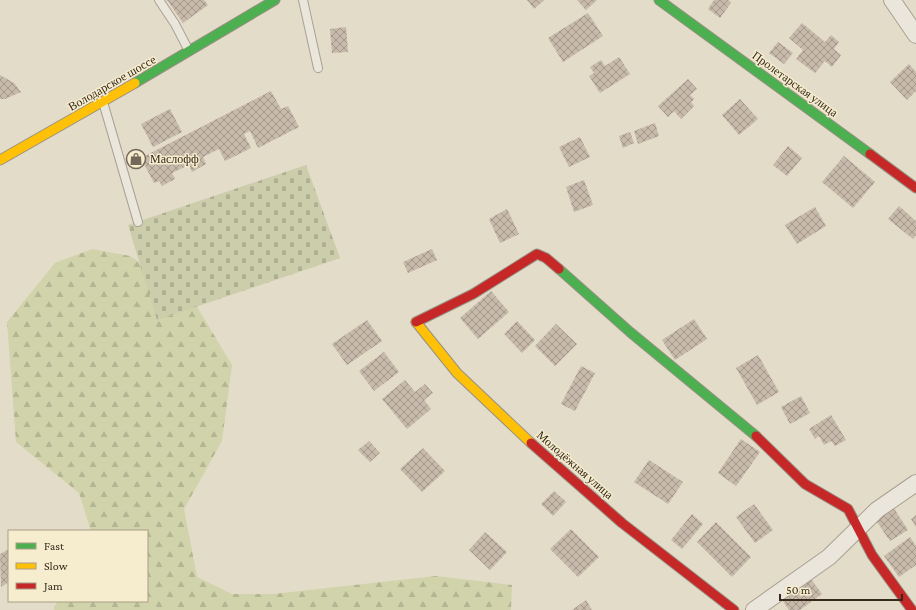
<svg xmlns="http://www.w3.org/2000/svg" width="916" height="610" font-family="'Crimson Pro',serif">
  <defs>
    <pattern id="forest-firs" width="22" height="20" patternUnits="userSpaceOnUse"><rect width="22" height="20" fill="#d1d3ab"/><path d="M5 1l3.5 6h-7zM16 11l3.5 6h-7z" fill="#b4b593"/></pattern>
    <pattern id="cemetery-stones" width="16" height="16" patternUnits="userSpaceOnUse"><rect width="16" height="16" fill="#cbcdab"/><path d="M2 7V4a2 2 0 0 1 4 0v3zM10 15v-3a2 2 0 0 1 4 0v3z" fill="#afb093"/></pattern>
    <pattern id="building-cross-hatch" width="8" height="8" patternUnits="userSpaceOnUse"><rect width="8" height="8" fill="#c7baaa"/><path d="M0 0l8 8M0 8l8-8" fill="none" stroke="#a2978a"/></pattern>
  </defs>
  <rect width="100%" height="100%" fill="#e3dcc9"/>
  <!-- forest -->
  <path fill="url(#forest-firs)" d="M92,249L130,256L193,300L232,365L222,441L184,509L197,577L232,594H273L436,576L512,585L511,610H54V607L58,601H147V531H91L79,493L16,442L7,322L55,263Z"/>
  <!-- cemetery -->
  <path fill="url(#cemetery-stones)" d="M306,165L340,258L157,320L128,225Z"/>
  <!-- building -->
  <path fill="url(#building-cross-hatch)" d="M167,0H204L208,5L183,23Z
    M527,0H544L534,9Z
    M577,0H597L586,10Z
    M714,0H728L731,3L720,18L708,9Z
    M588,13L603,36L563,62L548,38Z
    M802,23L825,42L831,35L839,42L834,49L841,55L832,67L825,61L815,73L796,59L803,50L789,38Z
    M346,27L348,52L332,53L330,29Z
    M778,42L793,53L784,64L769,53Z
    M619,57L630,74L600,93L589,76L594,73L590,67L601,60L605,66Z
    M909,64L916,72V91L907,100L890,82Z
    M0,75L14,83L21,92L5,99H0Z
    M688,79L697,89L690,95L694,99L691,102L694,106L681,119L674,111L668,117L658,106Z
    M271,91L281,109L288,106L299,127L258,148L250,131L244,134L251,148L225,161L219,149L203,157L206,164L192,172L189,165L172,173L175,179L162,186L159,181L154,183L141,158Z
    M740,99L758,119L739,135L722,115Z
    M170,109L182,132L153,147L141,124Z
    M655,123L659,136L638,144L634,131Z
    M630,132L634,143L623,148L619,136Z
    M580,137L590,157L569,167L559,147Z
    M788,146L802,158L787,176L773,165Z
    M844,156L875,182L853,208L822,182Z
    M584,180L593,205L574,212L566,187Z
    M899,206L916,221V235L913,239L888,219Z
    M815,207L826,226L797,244L785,225Z
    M507,209L519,234L500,243L489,219Z
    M432,249L437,260L408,273L403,262Z
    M491,291L509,312L478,339L460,318Z
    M694,319L707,339L675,360L662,340Z
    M367,320L382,341L347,365L332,344Z
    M517,321L535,340L522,353L504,334Z
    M556,324L577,344L555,366L535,346Z
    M384,352L399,372L374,391L359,371Z
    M758,355L779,392L757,405L736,368Z
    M581,366L595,373L575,411L561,404Z
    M405,380L415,392L425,384L433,393L424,400L431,409L407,429L382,399Z
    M801,396L810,413L790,424L781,407Z
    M831,415L846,440L835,446L831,441L824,445L819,436L815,439L809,429Z
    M741,439L760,452L736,486L718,473Z
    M369,441L380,453L370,462L358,450Z
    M423,448L445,471L422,492L400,469Z
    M649,460L683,482L668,504L634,482Z
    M554,491L566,502L553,516L541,504Z
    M754,504L773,530L755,543L736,517Z
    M893,507L908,530L890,541L875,519Z
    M692,514L703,524L682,549L671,540Z
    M916,515V527L911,519Z
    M716,522L751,557L732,577L697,542Z
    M571,529L599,557L578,577L550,549Z
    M485,532L507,552L490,570L469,550Z
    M910,537L916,546V565L899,577L884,556Z
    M9,549V582L1,587L0,554Z
    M811,579L822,594L800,610H789L782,600Z
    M586,600L592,610H572Z"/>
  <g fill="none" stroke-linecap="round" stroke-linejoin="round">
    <defs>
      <path id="lane" d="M159,0L175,24L189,51
        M303,0L318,68
        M103,102L138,222"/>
      <path id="street" d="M892,0L916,35
        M754,610L829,557L877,510L916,483"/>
      <path id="fast" d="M659,0L870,154
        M135,83L275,0
        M559,269L630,332L756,436"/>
      <path id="slow" d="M0,160L135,83
        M416,322L457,373L531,443"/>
      <path id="jam" d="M870,154L916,188
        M416,322L473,294L537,254L546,258L559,269
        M756,436L805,484L848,509L872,555L912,610
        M531,443L622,523L734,610"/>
    </defs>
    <!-- lane casing -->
    <use href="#lane" stroke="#a8a193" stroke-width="10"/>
    <!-- street casing -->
    <use href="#street" stroke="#a8a193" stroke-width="18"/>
    <!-- fast casing -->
    <use href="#fast" stroke="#979083" stroke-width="11"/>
    <!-- slow casing -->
    <use href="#slow" stroke="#979083" stroke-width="11"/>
    <!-- jam casing -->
    <use href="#jam" stroke="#979083" stroke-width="11"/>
    <!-- lane -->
    <use href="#lane" stroke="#ebe6db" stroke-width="8"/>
    <!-- street -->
    <use href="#street" stroke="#ebe6db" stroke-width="16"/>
    <!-- fast -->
    <use href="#fast" stroke="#4caf50" stroke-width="9"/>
    <!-- slow -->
    <use href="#slow" stroke="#ffc107" stroke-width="9"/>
    <!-- jam -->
    <use href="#jam" stroke="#c62828" stroke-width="9"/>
  </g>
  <!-- icons -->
  <defs>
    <symbol id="shop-ring" viewBox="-11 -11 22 22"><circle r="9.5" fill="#f6ecce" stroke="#736859" stroke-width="1.5"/><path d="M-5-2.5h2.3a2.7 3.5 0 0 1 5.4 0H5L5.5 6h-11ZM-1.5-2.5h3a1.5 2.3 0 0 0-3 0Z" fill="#736859"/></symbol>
  </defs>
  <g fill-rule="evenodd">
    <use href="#shop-ring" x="125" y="148" width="22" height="22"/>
  </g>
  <g text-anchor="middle" stroke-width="3" stroke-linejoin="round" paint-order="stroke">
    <!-- street labels -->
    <g font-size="12" fill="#362a1c" stroke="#f6ecce">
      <text transform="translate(112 83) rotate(-30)" y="4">Володарское шоссе</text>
      <text transform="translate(795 84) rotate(36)" y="4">Пролетарская улица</text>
      <text transform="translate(575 465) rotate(41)" y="4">Молодёжная улица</text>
    </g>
    <!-- poi labels -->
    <g font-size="12" fill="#362a1c" stroke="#f6ecce" text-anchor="start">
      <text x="150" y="163">Маслофф</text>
    </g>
  </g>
  <!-- legend -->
  <rect x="8" y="530" width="140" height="72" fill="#f6ecce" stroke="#a99e87"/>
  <rect x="16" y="543" width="20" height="6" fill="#4caf50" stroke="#a99e87"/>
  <text x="44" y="550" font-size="12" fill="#362a1c">Fast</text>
  <rect x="16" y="563" width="20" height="6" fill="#ffc107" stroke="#a99e87"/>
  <text x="44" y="570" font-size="12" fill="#362a1c">Slow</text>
  <rect x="16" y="583" width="20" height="6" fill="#c62828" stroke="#a99e87"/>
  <text x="44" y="590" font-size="12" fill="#362a1c">Jam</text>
  <!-- scale -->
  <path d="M780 594v6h122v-6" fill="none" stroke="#362a1c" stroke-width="2"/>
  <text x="786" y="594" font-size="12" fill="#362a1c" stroke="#f6ecce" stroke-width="3" paint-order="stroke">50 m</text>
</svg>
